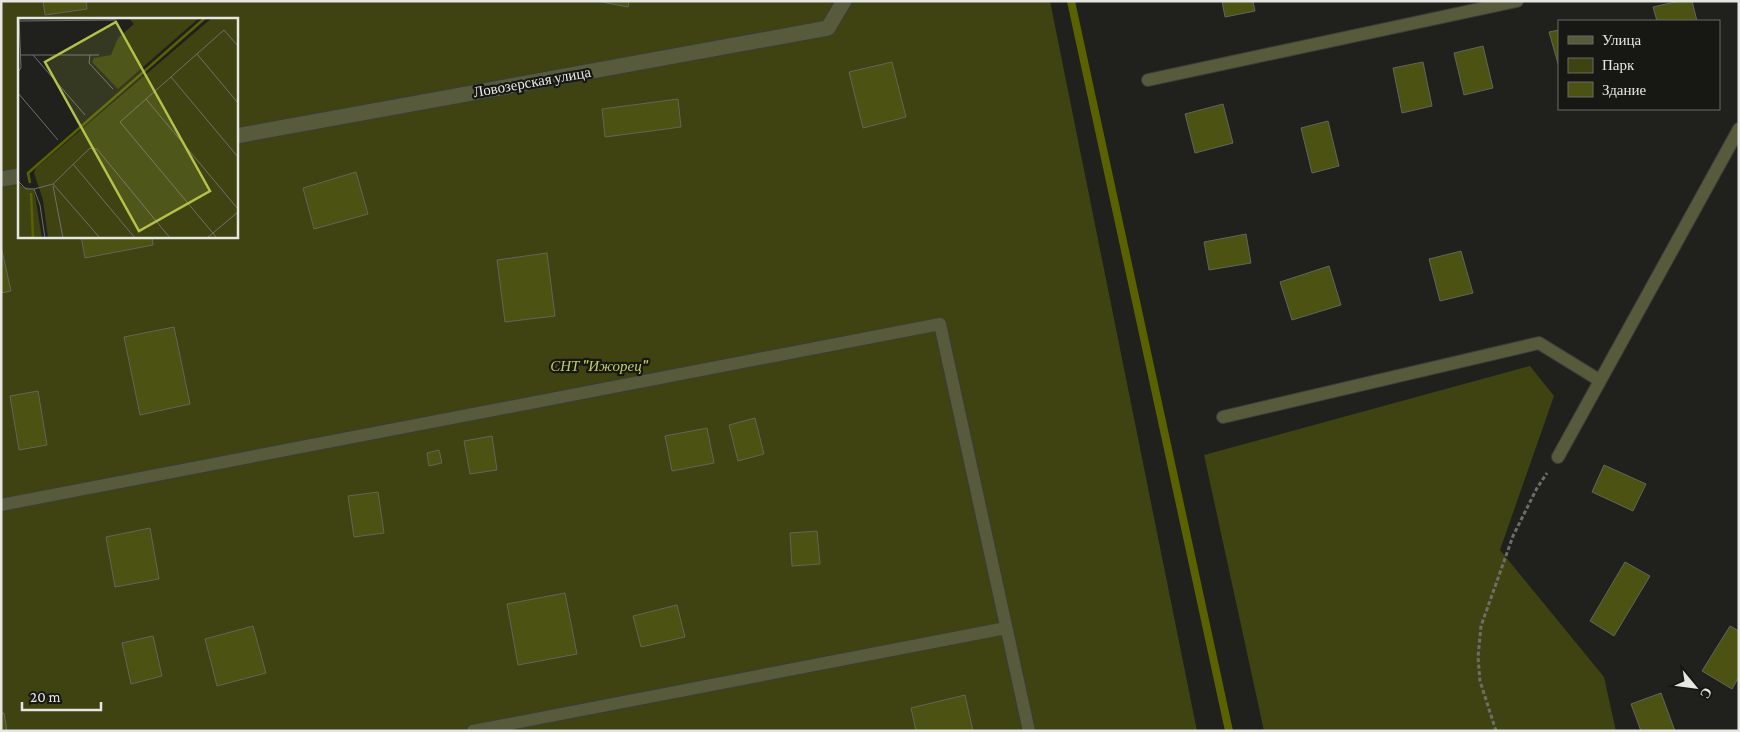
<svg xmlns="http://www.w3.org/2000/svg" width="1740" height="732" font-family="'Crimson Pro',serif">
  <rect width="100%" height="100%" fill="#20211c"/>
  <!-- green -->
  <path fill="#3e4311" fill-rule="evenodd" d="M1,1H1050L1197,731H1ZM19,19H236V236H19Z
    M1530,366L1554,396L1500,550L1604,677L1616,731H1264L1204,455Z"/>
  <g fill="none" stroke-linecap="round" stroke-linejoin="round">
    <!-- stream -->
    <path stroke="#596100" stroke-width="8" d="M1071,1L1229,731"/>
  </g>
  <!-- building -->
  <path fill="#4c5211" stroke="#63645e" d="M43,1H86L87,9L45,15Z
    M597,1H629L628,7Z
    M1222,1H1253L1255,11L1225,17Z
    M1679,1H1692L1697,21H1657L1653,7Z
    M1559,30V67L1549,32Z
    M1483,46L1493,88L1464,95L1454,53Z
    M892,62L906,117L863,128L849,72Z
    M1423,62L1432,106L1402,113L1393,68Z
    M678,99L681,127L605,137L602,109Z
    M1223,104L1233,143L1195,153L1185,114Z
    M1328,121L1339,166L1312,173L1301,128Z
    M356,172L368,214L314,229L303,188Z
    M1246,234L1251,263L1209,270L1204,242Z
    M81,236H152L153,245L85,258Z
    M1,246L11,291L1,293Z
    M1461,251L1473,293L1440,301L1429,259Z
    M547,253L555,316L505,322L497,260Z
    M1329,266L1341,305L1292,320L1280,282Z
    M174,327L190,404L140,415L124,337Z
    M38,391L47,445L19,450L10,396Z
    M755,418L764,454L738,461L729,425Z
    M707,428L714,463L672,471L665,436Z
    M492,436L497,470L470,474L464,441Z
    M439,450L442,463L429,466L427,453Z
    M1604,465L1646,484L1633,511L1592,492Z
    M378,492L384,533L354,537L348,496Z
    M150,528L159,579L115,587L106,537Z
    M817,531L820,564L792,566L790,533Z
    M1625,562L1650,576L1614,636L1590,621Z
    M565,593L577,654L518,665L507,604Z
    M677,605L685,637L641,647L633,616Z
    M253,626L266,673L217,686L205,639Z
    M1730,626L1739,631V677L1732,689L1702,671Z
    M153,636L162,676L131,684L122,643Z
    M1661,693L1675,731H1641L1631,704Z
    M965,695L973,731H916L911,708Z
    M1,713H4L7,731H1Z"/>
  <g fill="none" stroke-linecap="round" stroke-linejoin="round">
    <defs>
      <path id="lane" d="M1148,80L1517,1
        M1223,417L1539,343L1599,380
        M1558,457L1739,129
        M1,505L940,324L1029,731
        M473,731L1006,628"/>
      <path id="street" d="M236,136L828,28L844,1
        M1,179L19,176"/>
    </defs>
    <!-- lane casing -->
    <use href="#lane" stroke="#3c3d38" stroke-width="14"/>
    <!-- street casing -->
    <use href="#street" stroke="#3c3d38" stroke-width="17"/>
    <!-- path -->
    <path stroke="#6d6e6a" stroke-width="3" stroke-dasharray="4 2.5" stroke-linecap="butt" d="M1496,731L1480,681L1478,657L1481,626L1513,536L1537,488L1547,473"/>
    <!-- lane -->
    <use href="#lane" stroke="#575b3c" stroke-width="12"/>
    <!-- street -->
    <use href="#street" stroke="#575b3c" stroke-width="15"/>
  </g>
  <g text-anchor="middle" stroke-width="4.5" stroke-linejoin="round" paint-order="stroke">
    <!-- street labels -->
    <g font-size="15" fill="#e6e7e3" stroke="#171813">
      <text transform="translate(532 82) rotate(-10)" y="5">Ловозерская улица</text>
    </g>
    <!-- park labels -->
    <g font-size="15" font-style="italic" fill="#c1ce5f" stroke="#171813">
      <text x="599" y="371">СНТ "Ижорец"</text>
    </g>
  </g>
  <!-- overview -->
  <g transform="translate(18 18)">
    <rect width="220" height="220" fill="#20211c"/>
    <path d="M111,0H181L100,71L74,44L76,40L93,37L100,20L116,6ZM194,0H220V220H30L25,182L16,155L18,150ZM0,163L3,168L16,171L24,220H0Z" fill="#3e4311"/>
    <path fill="none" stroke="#596100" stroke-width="2.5" d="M12,165L10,155L187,0M13,175L15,219"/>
    <path fill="none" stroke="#6f706c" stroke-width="1" d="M1,3L98,2M179,36L220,85M3,37H81M15,37L67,97M72,37L71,45L95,71M0,54L3,50L1,0M153,59L220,139M0,75L40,122M128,81L220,191M55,146L117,220M0,163L8,171H16L35,166L72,130L79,131L152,220M35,166L82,220M35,168L45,220M16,171L22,187L27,220M189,220L220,194M199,220L102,104L206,12L220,28"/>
    <path fill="#b5c24a" fill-opacity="0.15" stroke="#b5c24a" stroke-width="2.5" d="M98,4L192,173L121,213L27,44Z"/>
    <rect width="220" height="220" fill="none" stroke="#e6e7e3" stroke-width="2.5"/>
  </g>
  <!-- border -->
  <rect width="1740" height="732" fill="none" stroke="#e6e7e3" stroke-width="5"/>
  <!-- legend -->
  <rect x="1558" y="20" width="162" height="90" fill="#171813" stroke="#6a6b66"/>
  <rect x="1568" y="36" width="25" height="8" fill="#575b3c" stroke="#6a6b66"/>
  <text x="1602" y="45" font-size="15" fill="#e6e7e3">Улица</text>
  <rect x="1568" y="58" width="25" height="15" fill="#3e4311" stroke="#6a6b66"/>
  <text x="1602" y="70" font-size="15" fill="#e6e7e3">Парк</text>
  <rect x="1568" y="82" width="25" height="15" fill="#4c5211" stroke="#6a6b66"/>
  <text x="1602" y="95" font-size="15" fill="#e6e7e3">Здание</text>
  <!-- north arrow -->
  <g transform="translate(1695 687) rotate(119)" stroke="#171813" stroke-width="4" paint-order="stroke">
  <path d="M0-4L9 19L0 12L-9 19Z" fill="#e6e7e3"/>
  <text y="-8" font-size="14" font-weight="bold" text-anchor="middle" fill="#e6e7e3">С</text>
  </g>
  <!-- scale -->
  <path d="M22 702v8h79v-8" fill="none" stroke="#e6e7e3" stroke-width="2.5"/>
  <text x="30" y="702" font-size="15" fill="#e6e7e3" stroke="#171813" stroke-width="4" paint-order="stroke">20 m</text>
</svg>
